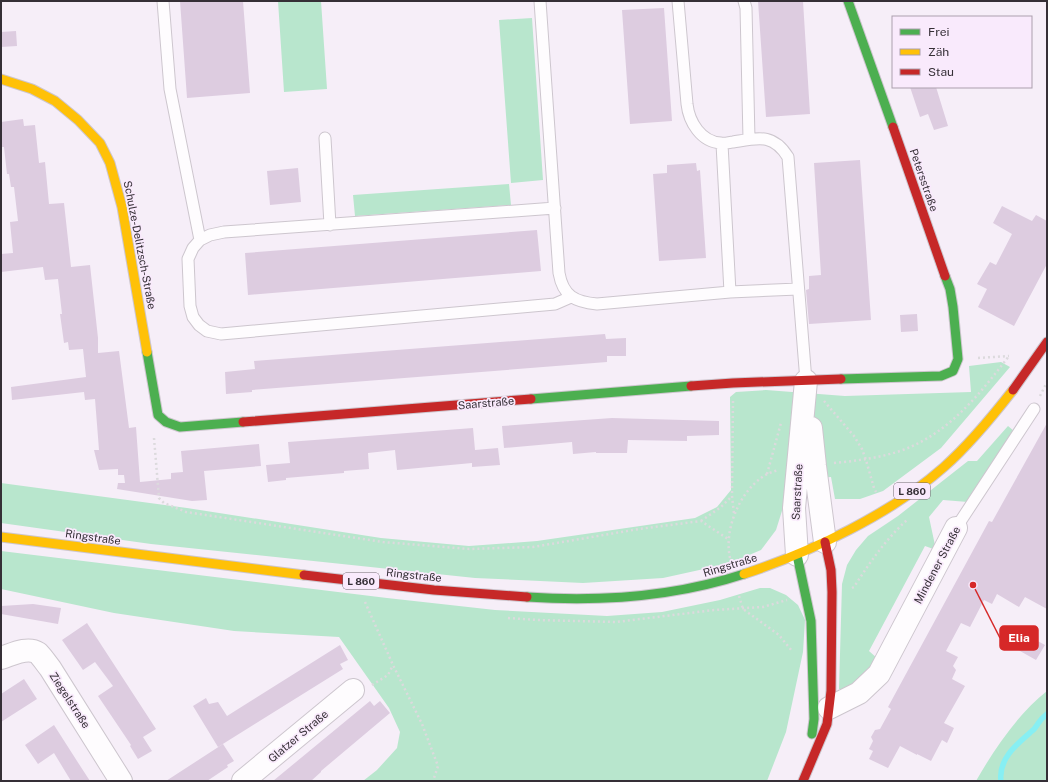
<svg xmlns="http://www.w3.org/2000/svg" width="1048" height="782" font-family="'Public Sans',sans-serif">
  <rect width="100%" height="100%" fill="#f6eef8"/>
  <!-- green -->
  <path fill="#b8e6cd" d="M278,1H321L327,89L284,92Z
    M532,18L543,180L511,183L499,20Z
    M509,184L511,205L355,216L353,195Z
    M1001,362L1010,367L941,448L883,491L860,499H835L831,477L787,480L786,498L776,530L761,550L742,558L713,567L663,578L583,583L475,578L151,544L1,523V483L187,508L381,538L469,546L537,541L695,518L717,507L731,490L730,397L736,392L766,390L845,396L971,392L969,366Z
    M1008,426L1014,431L968,502L943,500L929,517L936,550L925,546L869,651L878,659L851,690L839,689L842,584L847,565L856,550L868,536L898,516L968,461H977Z
    M1,551L387,598L495,610L607,616L662,612L720,600L760,588H770L786,595L798,605L805,620L803,652L786,732L767,781H363L377,770L397,748L400,732L389,708L339,637L234,631L114,613L1,589Z
    M1047,691V778L1045,781H976C995,748 1017,715 1047,691Z"/>
  <g fill="none" stroke-linecap="round" stroke-linejoin="round">
    <!-- stream -->
    <path stroke="#87eff3" stroke-width="5.5" d="M1001,781C998,759 1017,744 1032,731C1036,728 1037,724 1040,721C1042,718 1045,716 1047,714"/>
  </g>
  <!-- building -->
  <path fill="#ddcce0" d="M180,1H243L250,93L187,98Z
    M758,1H803L810,114L766,117Z
    M664,8L672,121L630,124L622,10Z
    M16,31L17,46L1,47V32Z
    M910,87H936L948,126L934,130L928,114L920,117Z
    M23,119L24,126L35,125L39,163L45,162L49,204L64,203L71,267L90,265L98,338V353L119,351L129,428L136,427L140,482L171,479V473L183,472L181,451L259,444L261,466L204,471L207,500L192,501L117,489L118,483H125L124,475H118V469L99,470L94,450H99L95,399L85,400L84,392L12,400L11,387L86,377L83,349L69,350L68,342L64,343L60,314H62L58,279L45,280L43,267L1,272V254L13,253L10,222L18,221L14,187H11L9,174H7L4,147H1V122Z
    M860,160L871,320L809,324L806,290L809,289V276L821,275L814,163Z
    M696,163L697,171L700,170L706,258L659,261L653,174L667,173V165Z
    M298,168L301,202L270,205L267,171Z
    M1002,206L1032,221L1036,215L1047,221V264L1014,326L978,307L987,289L977,284L990,262L996,265L1012,234L993,223Z
    M537,230L541,271L248,295L245,253Z
    M917,314L918,331L901,332L900,315Z
    M605,334L606,339L626,338V356H607V362L252,390V392L226,394L225,372L255,369L254,361Z
    M612,418L719,421V435L687,436V441L628,440L627,453H596V452L573,454L572,442L504,448L502,426Z
    M1047,423V609L1025,597L1019,607L997,594L992,604L984,600L970,627L961,623L946,651L958,657L953,666L956,670L952,679L965,686L944,723L954,728L947,743L942,740L931,761L917,754V755L900,746L888,768L869,759L873,751L869,749L873,741L871,737L875,730L880,729L891,709L888,707L976,545L989,521L992,522Z
    M473,428L475,450L498,448L500,465L472,467V463L397,470L395,450L368,453L369,469L344,471V473L286,478V480L268,482L266,465L290,463L288,442Z
    M33,604L61,608L58,624L1,614V606Z
    M87,623L156,729L143,737L152,751L138,759L130,746L131,745L98,696L113,686L95,662L83,670L62,640Z
    M1012,627L1045,645L1036,660L1004,642Z
    M340,645L348,660L340,664L343,669L218,747L193,706L206,698L209,704L218,702L227,716Z
    M24,679L37,699L1,722V694Z
    M370,701L374,706L380,701L390,713L321,771V772L311,781H273Z
    M54,725L77,761L90,781H71L54,753L38,764L25,745Z
    M223,744L234,761L227,765L228,767L207,781H166Z"/>
  <g fill="none" stroke-linecap="round" stroke-linejoin="round">
    <defs>
      <path id="lane" d="M163,1L170,89L200,240
        M540,1L559,273C563,296 575,302 597,304L730,292L798,289
        M678,1L687,104C689,122 701,142 721,143C725,144 730,142 733,142C758,138 773,133 788,157L806,381
        M744,1L746,8L749,139
        M325,138L330,225
        M722,144L730,292
        M555,208L224,232L210,235L200,240L193,248L188,259L190,306L193,317L199,325L207,331L221,334L555,304L571,297
        M956,528L1034,409"/>
      <path id="street" d="M811,428L815,466L825,542
        M797,555L794,508L806,381
        M1,658C11,655 27,646 38,653C42,657 46,663 50,668L121,781
        M829,708L859,693L879,674L956,528
        M243,781L353,690"/>
      <path id="fast" d="M848,1L893,127
        M147,352L158,415L166,422L180,427L243,422
        M841,379L941,376L953,371L958,359L953,307L950,289L945,276
        M531,399L691,386
        M797,555L811,621L814,719L812,734
        M527,597C601,602 674,597 744,574"/>
      <path id="slow" d="M1,79L32,89L55,101L78,120L100,143L110,163L122,207L147,352
        M1,537L304,575
        M744,574C811,552 891,514 944,467C970,444 992,417 1013,390"/>
      <path id="jam" d="M893,127L945,276
        M691,386L733,383L841,379
        M1013,390L1047,342
        M243,422L531,399
        M304,575L434,590L527,597
        M803,781L827,724L831,691L832,592L831,570L825,542"/>
    </defs>
    <!-- lane casing -->
    <use href="#lane" stroke="#cdc6ce" stroke-width="13"/>
    <!-- street casing -->
    <use href="#street" stroke="#cdc6ce" stroke-width="24"/>
    <!-- fast casing -->
    <use href="#fast" stroke="#cdc6ce" stroke-width="11"/>
    <!-- slow casing -->
    <use href="#slow" stroke="#cdc6ce" stroke-width="11"/>
    <!-- jam casing -->
    <use href="#jam" stroke="#cdc6ce" stroke-width="11"/>
    <!-- path -->
    <path stroke="#dcdadd" stroke-width="2.5" stroke-dasharray="2 3" stroke-linecap="butt" d="M978,358L1009,356
      M1040,396L1047,382
      M733,401L732,496L734,514
      M824,401L854,436L862,449L866,460L874,488L876,492
      M154,438L159,498L164,503L186,512L383,542L469,549L533,547L639,529L701,521L728,539
      M834,463C856,461 877,458 897,452C947,436 979,395 1009,356
      M767,474L781,423
      M701,521L721,507L732,496
      M730,558C724,531 738,495 761,478C766,474 772,472 778,470
      M852,588L854,587C870,562 886,539 908,519
      M739,596L743,609L779,635L792,651
      M365,602L393,665L422,724L438,766L433,781
      M508,618L537,620L616,622L714,610L763,607L787,600
      M372,685L388,675L393,665"/>
    <!-- lane -->
    <use href="#lane" stroke="#fefcfe" stroke-width="11"/>
    <!-- street -->
    <use href="#street" stroke="#fefcfe" stroke-width="22"/>
    <!-- fast -->
    <use href="#fast" stroke="#4caf50" stroke-width="9"/>
    <!-- slow -->
    <use href="#slow" stroke="#ffc107" stroke-width="9"/>
    <!-- jam -->
    <use href="#jam" stroke="#c62828" stroke-width="9"/>
  </g>
  <g text-anchor="middle" stroke-width="3.5" stroke-linejoin="round" paint-order="stroke">
    <!-- shield labels -->
    <g fill="#f9eafc" stroke="#706771" stroke-width="1">
      <rect x="894" y="483" width="36" height="16" rx="3"/>
      <rect x="343" y="573" width="36" height="16" rx="3"/>
    </g>
    <g font-size="10" font-weight="bold" fill="#352f36">
      <text x="912" y="495">L 860</text>
      <text x="361" y="585">L 860</text>
    </g>
    <!-- street labels -->
    <g font-size="11" fill="#352f36" stroke="#f9eafc">
      <text transform="translate(924 180) rotate(71)" y="4">Petersstraße</text>
      <text transform="translate(140 245) rotate(79)" y="4">Schulze-Delitzsch-Straße</text>
      <text transform="translate(486 403) rotate(-5)" y="4">Saarstraße</text>
      <text transform="translate(797 492) rotate(-87)" y="4">Saarstraße</text>
      <text transform="translate(93 537) rotate(8)" y="4">Ringstraße</text>
      <text transform="translate(730 565) rotate(-17)" y="4">Ringstraße</text>
      <text transform="translate(937 565) rotate(-62)" y="4">Mindener Straße</text>
      <text transform="translate(414 575) rotate(6)" y="4">Ringstraße</text>
      <text transform="translate(70 700) rotate(57)" y="4">Ziegelstraße</text>
      <text transform="translate(298 736) rotate(-40)" y="4">Glatzer Straße</text>
    </g>
  </g>
  <!-- callouts -->
  <path fill="none" stroke="#d62828" stroke-width="1.5" d="M973 585L1000 638"/>
  <circle fill="#d62828" stroke="#f9eafc" stroke-width="1.5" cx="973" cy="585" r="4"/>
  <rect fill="#d62828" stroke="#d62828" stroke-width="1.5" x="1000" y="626" width="38" height="24" rx="4"/>
  <g font-size="12" text-anchor="middle" font-weight="bold" fill="#fff">
    <text x="1019" y="642">Elia</text>
  </g>
  <!-- border -->
  <rect width="1048" height="782" fill="none" stroke="#352f36" stroke-width="4"/>
  <!-- legend -->
  <rect x="892" y="16" width="140" height="72" fill="#f9eafc" stroke="#ab9fad"/>
  <rect x="900" y="29" width="20" height="6" fill="#4caf50" stroke="#ab9fad"/>
  <text x="928" y="36" font-size="12" fill="#352f36">Frei</text>
  <rect x="900" y="49" width="20" height="6" fill="#ffc107" stroke="#ab9fad"/>
  <text x="928" y="56" font-size="12" fill="#352f36">Zäh</text>
  <rect x="900" y="69" width="20" height="6" fill="#c62828" stroke="#ab9fad"/>
  <text x="928" y="76" font-size="12" fill="#352f36">Stau</text>
</svg>
